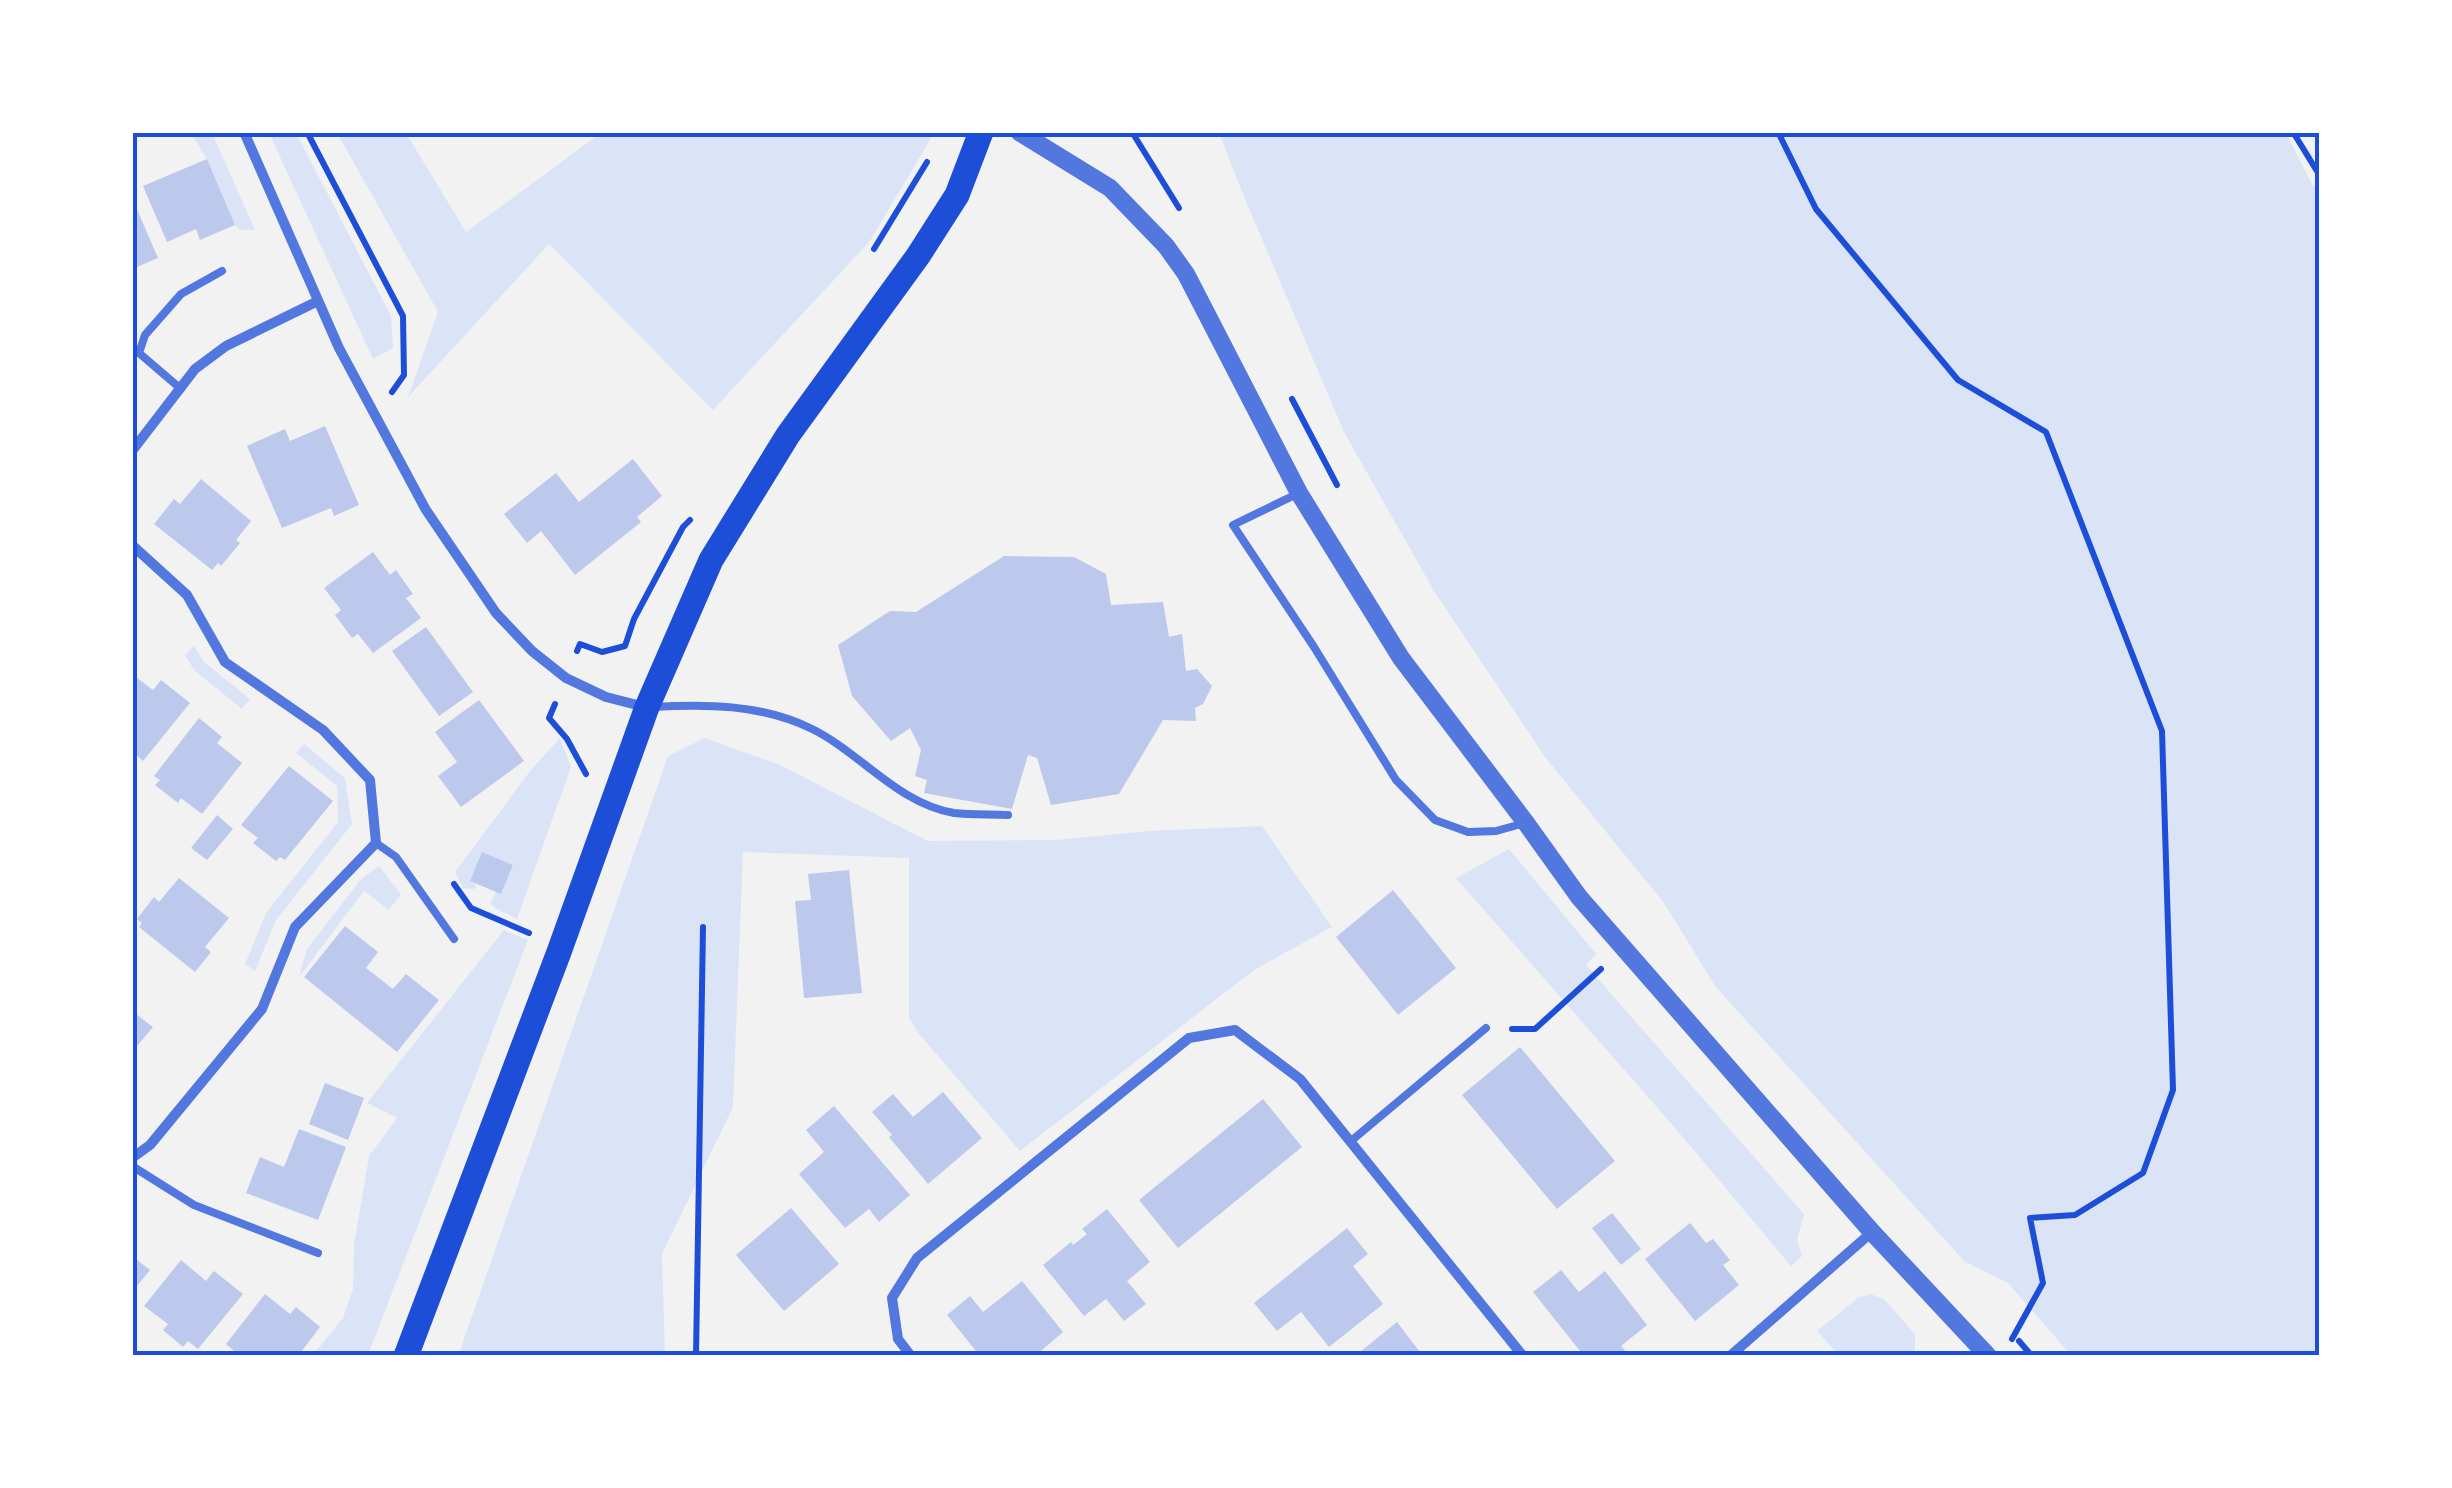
<svg xmlns="http://www.w3.org/2000/svg" width="2452" height="1488" font-family="Roboto,sans-serif">
  <rect width="100%" height="100%" fill="#f2f2f2"/>
  <!-- green -->
  <path fill="#dbe4f7" d="M191,133H212L255,230H240L235,225L207,159Z
    M269,133H296L391,316L393,348L373,359Z
    M337,133H406L466,232L601,133H934L870,241L713,410L549,244L408,397L438,312Z
    M1219,133H2286L2312,184L2320,190L2319,1355H2071L2008,1283L1965,1262L1715,986L1664,903L1545,757L1434,591L1344,432L1242,192Z
    M194,646L204,662L250,699L242,709L194,670L185,655Z
    M560,738L571,767L517,919L495,908L490,903L496,892L501,893L513,865L482,853L470,881L476,884L475,889L463,888L455,872L530,771Z
    M705,738L780,765L928,841L1055,840L1149,831L1262,826L1332,927L1254,970L1020,1151L920,1035L909,1018V858L743,852L733,1107L662,1254L665,1355L458,1356L668,756Z
    M304,744L345,778L352,824L276,920L255,971L245,964L266,913L338,822L337,786L296,753Z
    M1509,849L1596,954L1586,965L1804,1214L1797,1240L1802,1256L1791,1266L1676,1129L1456,878Z
    M379,866L401,894L389,910L364,891L299,977L307,949L361,879Z
    M504,930L528,940L368,1355H313L343,1318L353,1289L354,1245L369,1156L397,1118L367,1103Z
    M1870,1294L1884,1299L1915,1334V1355H1839L1817,1331L1858,1298Z"/>
  <!-- building -->
  <path fill="#bdc9ec" d="M207,159L235,225L200,240L196,229L167,242L143,186Z
    M132,198L158,258L132,269Z
    M325,426L359,505L334,516L331,508L282,528L247,446L285,429L290,441Z
    M633,459L662,496L637,517L641,522L575,575L541,531L527,543L504,514L556,473L579,502Z
    M201,479L251,521L236,540L240,543L221,566L218,563L212,570L154,524L174,499L180,504Z
    M373,552L390,575L396,570L413,594L406,598L421,618L373,653L358,634L352,638L335,615L341,610L324,588Z
    M1004,556L1074,557L1106,574L1111,605L1163,602L1169,637L1182,634L1186,671L1197,669L1212,686L1203,704L1195,708L1196,721L1163,720L1119,794L1051,805L1037,758L1028,755L1012,809L924,793L927,780L915,776L921,750L910,728L891,741L852,696L838,645L890,611L916,612Z
    M426,627L473,692L439,716L392,651Z
    M132,674L153,690L161,680L190,703L143,761L132,751Z
    M479,700L524,761L461,807L438,776L457,762L435,732Z
    M199,718L222,737L217,743L242,763L202,814L181,798L178,803L155,785L160,780L154,776Z
    M289,766L333,801L285,860L280,857L276,861L253,843L258,838L241,825Z
    M217,815L233,829L207,860L191,848Z
    M482,852L513,865L501,894L470,881Z
    M849,870L862,993L804,998L795,901L811,900L808,874Z
    M179,878L229,918L205,947L211,952L195,972L139,927L142,923L137,919L154,897L159,902Z
    M1393,890L1456,968L1398,1015L1336,937Z
    M345,926L378,952L366,968L393,989L406,974L439,1000L397,1052L304,977Z
    M132,1011L153,1027L132,1052Z
    M1520,1047L1615,1161L1557,1209L1462,1095Z
    M325,1083L364,1098L348,1140L309,1124Z
    M943,1092L982,1138L928,1184L889,1137L892,1135L872,1112L893,1094L913,1117Z
    M1263,1099L1302,1147L1178,1248L1139,1200Z
    M834,1106L910,1195L879,1222L869,1209L845,1228L799,1174L824,1152L806,1130Z
    M299,1129L346,1147L318,1220L246,1193L260,1157L284,1167Z
    M791,1208L839,1264L784,1311L736,1255Z
    M1107,1209L1150,1262L1127,1281L1146,1304L1124,1321L1106,1299L1084,1316L1043,1265L1071,1242L1073,1245L1087,1234L1082,1229Z
    M1612,1213L1641,1249L1621,1265L1592,1228Z
    M1690,1223L1706,1243L1713,1239L1730,1260L1723,1265L1739,1285L1695,1321L1645,1259Z
    M1347,1228L1368,1254L1353,1266L1383,1304L1329,1347L1301,1312L1277,1331L1254,1303Z
    M132,1256L150,1270L132,1292Z
    M181,1260L206,1281L214,1271L243,1294L198,1349L188,1341L183,1347L163,1330L168,1324L144,1306Z
    M1561,1270L1579,1292L1605,1271L1647,1325L1621,1346L1625,1350L1618,1356H1584L1533,1292Z
    M1022,1281L1063,1332L1035,1356H980L947,1315L970,1296L983,1312Z
    M265,1294L290,1314L296,1307L320,1327L298,1356H240L226,1344Z
    M1397,1322L1423,1356H1355Z"/>
  <g fill="none" stroke-linecap="round" stroke-linejoin="round">
    <!-- path -->
    <path stroke="#1d4ed8" stroke-width="6" d="M307,132L403,316L404,375L392,392
      M1132,132L1179,208
      M1778,132L1816,209L1958,380L2046,432L2162,731L2173,1090L2143,1173L2075,1215L2030,1218L2043,1283L2012,1339
      M2293,132L2320,176
      M874,249L927,162
      M1292,399L1337,485
      M577,651L580,644L602,652L625,646L634,619L683,527L690,520
      M555,704L549,718L567,739L586,774
      M454,884L471,908L529,933
      M1512,1029H1535L1601,969
      M2019,1341L2032,1356
      M696,1356L703,927"/>
    <!-- service -->
    <path stroke="#5277de" stroke-width="8" d="M181,389L139,353L145,335L181,294L222,271
      M1299,493L1233,525L1314,647L1396,780L1435,820L1468,832L1496,831L1525,823
      M652,707C705,704 760,704 810,728C859,751 898,804 954,813C971,815 990,814 1008,815
      M376,843L396,857L454,939
      M1351,1141L1486,1028
      M132,1166L194,1205L318,1253"/>
    <!-- minor -->
    <path stroke="#5277de" stroke-width="10" d="M244,132L339,348L426,510L496,613L532,651L566,678L606,697L645,707
      M132,451L195,369L226,346L318,301
      M132,545L187,595L225,662L323,730L370,780L376,843L295,927L262,1009L150,1145L132,1158
      M911,1356L898,1339L892,1298L917,1258L1189,1038L1235,1030L1300,1079L1523,1356
      M1730,1356L1872,1232"/>
    <!-- tertiary -->
    <path stroke="#5277de" stroke-width="18" d="M1019,132L1110,188L1166,246L1186,274L1299,493L1401,658L1526,823L1579,897L1872,1232L1988,1356"/>
    <!-- primary -->
    <path stroke="#1d4ed8" stroke-width="25" d="M406,1356L559,952L647,707L711,560L788,435L918,256L957,195L981,132"/>
  </g>
  <!-- border -->
  <rect width="2452" height="1488" fill="none" stroke="#ffffff" stroke-width="270"/>
  <rect x="135" y="135" width="2182" height="1218" fill="none" stroke="#1d4ed8" stroke-width="4"/>
</svg>
